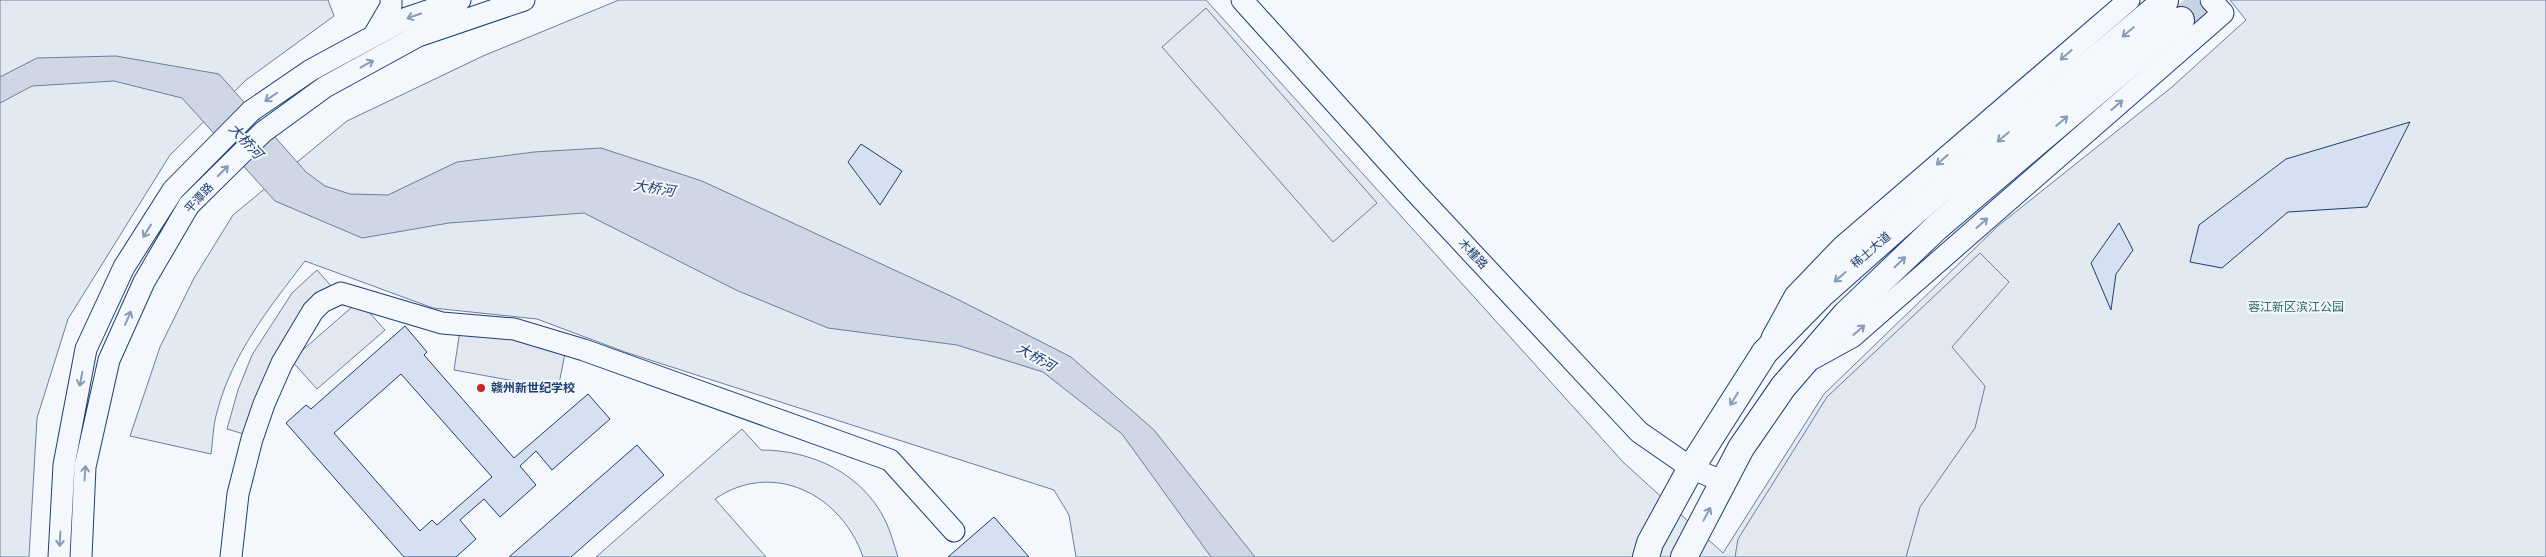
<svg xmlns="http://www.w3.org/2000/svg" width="2546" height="557" font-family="'Nunito Sans','Noto Sans SC',sans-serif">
  <rect width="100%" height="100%" fill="#f4f7fb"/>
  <!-- green -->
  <path fill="#e3e9f0" stroke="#687fa3" d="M0,0H328L334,16L246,80L170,155L68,319L37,418L29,557H0Z
    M619,0H1206L1623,462L1723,553L1824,394L1998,226L2172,87L2246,20L2230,0H2546V557H1076L1069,515L1054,490L625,352L537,319L433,308L305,261C269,308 232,354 217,412C213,425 213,440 211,454L130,436L160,347L194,278L233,215L347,121L483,56Z
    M742,429L761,450C811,450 862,473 885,520C891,532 894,545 898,557H863C842,495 773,459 715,499L766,557H596Z"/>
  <!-- parking -->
  <path fill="#e3e8f0" stroke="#687fa3" d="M1206,8L1377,203L1333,242L1162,47Z
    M1980,253L2009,282L1952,347L1985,386L1975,428L1920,507L1906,557H1735L1738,539L1827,397Z
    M317,270L332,287L247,435L227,429L238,390L252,355L292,293Z
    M359,301L385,330L317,389L291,360Z
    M460,330L566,348L558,389L454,370Z"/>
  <!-- water -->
  <path fill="#cfd7e4" stroke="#687fa3" d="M116,56L219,74L306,172L325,186L350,194L388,195L457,162L534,152L601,148L702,181L955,298L1071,357L1154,430L1255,557H1211L1122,434L1043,372L957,345L828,328L736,290L584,213L449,223L362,238L275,201L182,98L114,81L32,86L0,103V77L37,58Z"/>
  <!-- building -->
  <path fill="#d5e0f0" stroke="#1d3f73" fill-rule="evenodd" d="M2410,122L2367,207L2288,212L2222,268L2190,262L2199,225L2286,159Z
    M861,144L902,171L880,205L848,162Z
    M2119,223L2133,250L2116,274L2111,310L2091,263Z
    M405,326L427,352L424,355L514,458L588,394L610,419L552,470L536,451L520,466L536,485L500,517L484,499L460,520L476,539L456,557H404L286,423L306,405L311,409ZM401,374L492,477L437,525L432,520L420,531L334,433Z
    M637,445L664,475L571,557H509Z
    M994,517L1029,557H948Z"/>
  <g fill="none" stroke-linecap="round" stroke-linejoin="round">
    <!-- major-tunnel -->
    <path stroke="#c9d2e0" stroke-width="26" stroke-dasharray="26 13" stroke-linecap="butt" d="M2181,20L2204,0"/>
    <defs>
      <path id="minor" d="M1242,0L1417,194L1639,432L1691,468L1724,482
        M374,35L391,6V0
        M1772,338L1795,296L1842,247L2129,0
        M1812,359L1852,337L2223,13L2211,0
        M59,557L64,465L86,349L124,267L173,190L251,111L311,70L407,18L460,0
        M81,557L85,467L109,360L144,282L189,205L263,132L325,87L418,36L524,0
        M231,557L238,494L252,439L264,404L282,363L313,311L322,302L341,293L442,323L514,329L584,350L890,460L954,531"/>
      <path id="major" d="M1646,557L1650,543L1691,468L1765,352L1823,293L1920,207L2165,1
        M1684,557L1741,448L1783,387L1846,314L1937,227L2181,20"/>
    </defs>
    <!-- minor casing -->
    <use href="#minor" stroke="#1d3f73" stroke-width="23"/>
    <!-- major casing -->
    <use href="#major" stroke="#1d3f73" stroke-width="28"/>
    <!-- minor -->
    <use href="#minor" stroke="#f4f7fb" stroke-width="21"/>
    <!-- major -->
    <use href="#major" stroke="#f4f7fb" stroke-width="26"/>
  </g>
  <!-- one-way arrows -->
  <defs><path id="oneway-shaft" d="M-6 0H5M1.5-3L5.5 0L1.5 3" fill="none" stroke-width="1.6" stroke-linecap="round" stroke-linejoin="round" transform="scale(1.25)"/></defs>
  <g stroke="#889bb7">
    <use href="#oneway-shaft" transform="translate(414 16) rotate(161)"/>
    <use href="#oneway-shaft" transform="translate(2128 32) rotate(140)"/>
    <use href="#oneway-shaft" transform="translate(2066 55) rotate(139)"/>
    <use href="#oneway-shaft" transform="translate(367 64) rotate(-29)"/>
    <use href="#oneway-shaft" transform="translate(271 97) rotate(145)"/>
    <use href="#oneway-shaft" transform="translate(2117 105) rotate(-41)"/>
    <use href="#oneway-shaft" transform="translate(2062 121) rotate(-40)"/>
    <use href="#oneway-shaft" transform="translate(2003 137) rotate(140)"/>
    <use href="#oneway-shaft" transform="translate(1942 160) rotate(139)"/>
    <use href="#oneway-shaft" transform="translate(223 171) rotate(-45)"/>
    <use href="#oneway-shaft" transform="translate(1982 223) rotate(-41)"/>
    <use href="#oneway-shaft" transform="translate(147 231) rotate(122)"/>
    <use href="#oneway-shaft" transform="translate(1900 262) rotate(-44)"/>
    <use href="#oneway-shaft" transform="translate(1840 277) rotate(139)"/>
    <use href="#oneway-shaft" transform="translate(128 318) rotate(-66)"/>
    <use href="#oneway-shaft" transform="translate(1859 330) rotate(-41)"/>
    <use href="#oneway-shaft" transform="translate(81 379) rotate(101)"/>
    <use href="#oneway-shaft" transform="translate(1734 399) rotate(122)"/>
    <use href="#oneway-shaft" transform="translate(85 473) rotate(-86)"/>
    <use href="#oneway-shaft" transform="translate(1707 514) rotate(-62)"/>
    <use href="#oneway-shaft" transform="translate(60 539) rotate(93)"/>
  </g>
  <!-- markers -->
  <circle fill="#c62828" stroke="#f4f7fb" stroke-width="2" cx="481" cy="388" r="5"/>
  <g text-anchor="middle" stroke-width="4" stroke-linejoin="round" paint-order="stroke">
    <!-- street labels -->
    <g font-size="12" fill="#1d3f73" stroke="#f4f7fb">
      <text transform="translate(199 198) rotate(-48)" y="4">平潭路</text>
      <text transform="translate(1871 250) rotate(-41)" y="4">稀土大道</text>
      <text transform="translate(1473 254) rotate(47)" y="4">木槿路</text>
    </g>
    <!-- park labels -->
    <g font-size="12" fill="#2c6c60" stroke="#f4f7fb">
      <text x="2296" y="311">蓉江新区滨江公园</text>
    </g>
    <!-- poi labels -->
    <g font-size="12" font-weight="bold" fill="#1d3f73" stroke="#f4f7fb" text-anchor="start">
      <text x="491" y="392">赣州新世纪学校</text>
    </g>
    <!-- water labels -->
    <g font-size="14" font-style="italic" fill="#1d3f73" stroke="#f4f7fb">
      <text transform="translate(246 141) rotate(47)" y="5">大桥河</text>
      <text transform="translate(654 188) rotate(9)" y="5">大桥河</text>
      <text transform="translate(1036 357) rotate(30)" y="5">大桥河</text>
    </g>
  </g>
</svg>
